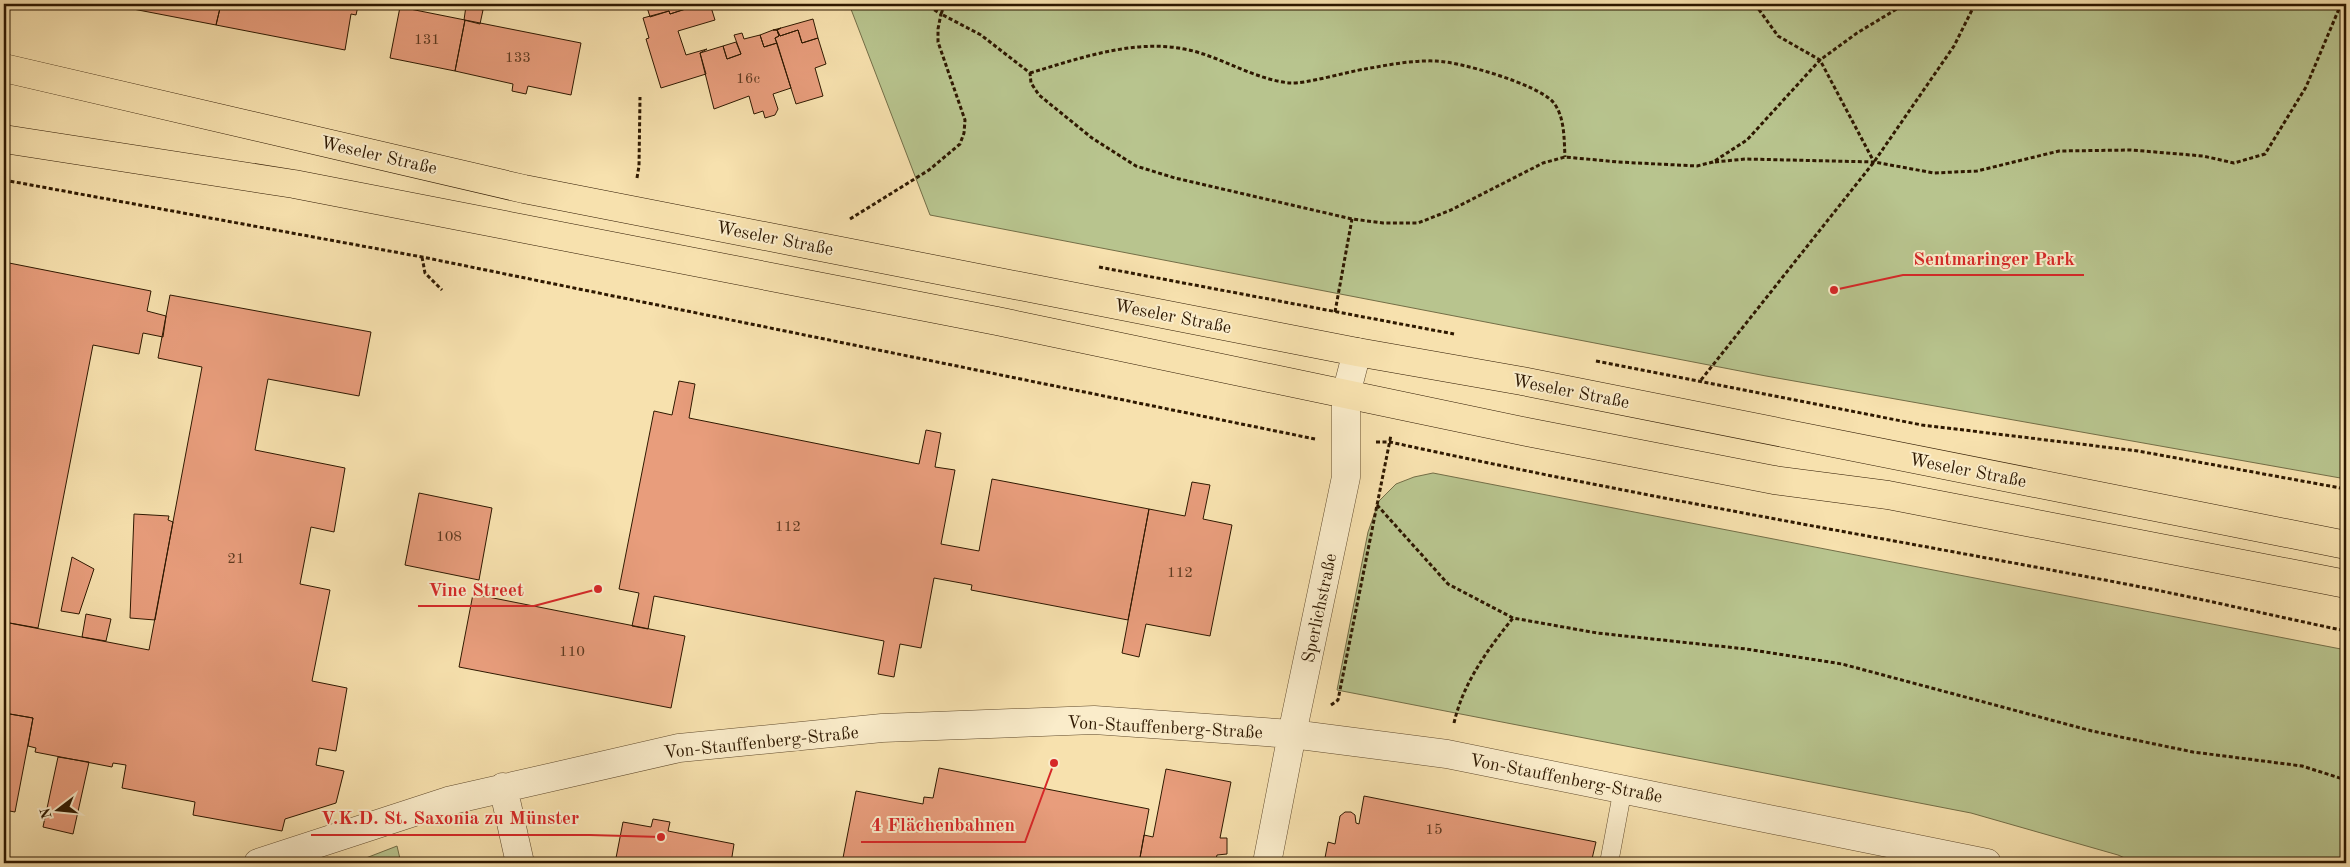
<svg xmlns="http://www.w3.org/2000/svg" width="2350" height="867" font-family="'Old Standard TT',serif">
  <rect width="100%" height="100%" fill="#f7e1ae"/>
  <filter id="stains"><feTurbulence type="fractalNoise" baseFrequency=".004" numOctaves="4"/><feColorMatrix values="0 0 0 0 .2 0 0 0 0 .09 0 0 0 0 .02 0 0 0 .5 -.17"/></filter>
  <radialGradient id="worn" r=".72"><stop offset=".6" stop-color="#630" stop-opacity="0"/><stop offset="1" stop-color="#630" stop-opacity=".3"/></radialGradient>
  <!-- green -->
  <path fill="#b8c48e" stroke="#736e47" d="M849,4H2346V479L1766,376L930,215Z
    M1433,473L2346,650V863H2136L2118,855L1971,813L1337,690L1368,532L1379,501L1396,484L1414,477Z
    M397,846L401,863H353Z"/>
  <!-- building -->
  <path fill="#e89d7c" stroke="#2e1800" d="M134,4H221L216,25L133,9Z
    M221,4H358V6L356,15L351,14L345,50L216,25Z
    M646,4H701L670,14L669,11L650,17Z
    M701,4H710L715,20L678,31L686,55L707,49L700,53L706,74L661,88L646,39L649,38L643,18L669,11L670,14Z
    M466,6L483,10L480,24L464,20Z
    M400,7L465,20L455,71L390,58Z
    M813,19L818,38L802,43L798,30L780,36L777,30L781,28Z
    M465,20L581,43L571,95L528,86L526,94L512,91L513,84L455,71Z
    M781,28L777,30L780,36L798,30L802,43L818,38L826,64L815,68L823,96L796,104L775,38L779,36L777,30H773Z
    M773,30H777L779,36L775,38L777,43L764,47L760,35Z
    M742,33L744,39L760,35L764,47L777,43L791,88L773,94L778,109L775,115L765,118L763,111L754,114L749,96L714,109L700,53L723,46L727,59L741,54L734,35Z
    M736,42L741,54L727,59L723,46Z
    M4,262L151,291L147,311L166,316L163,337L143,333L139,354L93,345L38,628L4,622Z
    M170,295L371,332L359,396L268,379L255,450L345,468L334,532L311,527L300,584L330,590L312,681L347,688L336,751L319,748L316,765L344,771L336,803L285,819L282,831L193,815L195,802L122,788L126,765L113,763L112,767L35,752L36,748L28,746L33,718L4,713V622L149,650L202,367L158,358Z
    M679,381L695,384L689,418L919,464L926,430L941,433L935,467L955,470L941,544L979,551L992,479L1149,509L1128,620L971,590L972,585L934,578L921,648L900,644L894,677L878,674L884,641L654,596L648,629L632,626L639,593L619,589L654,411L672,415Z
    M1192,482L1210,485L1203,519L1232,525L1210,636L1146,624L1139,657L1122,653L1149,509L1185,516Z
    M419,493L492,508L479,580L405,565Z
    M134,514L169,516L168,520L173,522L155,620L130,618Z
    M72,557L94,569L79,614L61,611Z
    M473,594L685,636L671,708L459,667Z
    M86,614L111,619L106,641L82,637Z
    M4,713L33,718L15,812L4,810Z
    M58,757L89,762L73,834L43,827Z
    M939,768L1149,809L1139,863H1047L1031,860V863H842L856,791L923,804L924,797L933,798Z
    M1166,769L1231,782L1220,838H1227V854L1217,855L1215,863H1139L1144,835L1153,837Z
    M1364,796L1596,842L1591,863H1324L1328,842L1335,844L1340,816L1345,812H1351L1355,815L1356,823L1359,824Z
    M653,819L670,822L668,831L734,844L731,863H615L623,822L651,827Z
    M440,860L449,861L454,863H428Z"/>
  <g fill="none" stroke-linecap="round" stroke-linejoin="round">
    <defs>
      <path id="lane" d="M1609,863L1623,788"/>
      <path id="street" d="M503,787L520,863
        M258,863L448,801L679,748L882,728L1094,720L1292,734L1447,754L1987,863
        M1267,863L1292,734L1346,477V394L1357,352"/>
      <path id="primary" d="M4,68L524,189L1357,352L1522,381L2346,545
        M4,139L294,184L997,321L1527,432L1774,480L1888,495L2346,584"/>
    </defs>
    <!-- lane casing -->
    <use href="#lane" stroke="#604a2c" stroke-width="19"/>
    <!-- street casing -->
    <use href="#street" stroke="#604a2c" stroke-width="29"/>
    <!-- primary casing -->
    <use href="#primary" stroke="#2e1800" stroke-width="29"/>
    <!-- path -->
    <path stroke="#2e1800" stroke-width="3" stroke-dasharray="4 2.5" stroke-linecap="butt" d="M945,4L941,14L981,35L1030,73L1031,83L1039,95L1092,138L1136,166L1175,178L1352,219L1383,223H1418L1451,210L1543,163L1565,157L1618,162L1697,166L1713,162L1747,140L1820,60L1857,33L1905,4
      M1755,4L1778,36L1820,60L1874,162
      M1030,73C1084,57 1144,35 1200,53C1229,62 1259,80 1290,83C1306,84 1346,72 1365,69C1388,65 1412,60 1436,61C1461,62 1537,84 1553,102C1565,116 1564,140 1565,157
      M1715,162L1745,159L1874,162L1934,173L1977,171L2059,151L2131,150L2203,156L2234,163L2265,154L2306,87L2341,4
      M637,178L639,166L640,97
      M4,180L422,257L1315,439
      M850,219L929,170L960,144L964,133L965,120L938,42V29L941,14L925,4
      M422,257L425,273L442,290
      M1099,267L1454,334
      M1335,312L1352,219
      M1596,361L1922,425L2138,451L2346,489
      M1701,380L1874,162L1954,46L1975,4
      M1376,442H1390C1636,496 1884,538 2131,585C2203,599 2274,616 2346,631
      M1377,505L1448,584L1513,618L1597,633L1746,649L1842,664L2092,731L2193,752L2302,766L2346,780
      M1331,705L1338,700L1391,435
      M1454,723C1463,683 1488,649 1513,618
      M2340,863L2346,859"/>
    <!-- lane -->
    <use href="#lane" stroke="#faecca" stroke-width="18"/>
    <!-- street -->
    <use href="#street" stroke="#faecca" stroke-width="28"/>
    <!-- primary -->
    <use href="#primary" stroke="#f7e1ae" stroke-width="28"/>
  </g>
  <g text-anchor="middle" stroke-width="4" stroke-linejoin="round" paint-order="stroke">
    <!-- number labels -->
    <g font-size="15" fill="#5c391f">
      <text x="427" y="44">131</text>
      <text x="518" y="62">133</text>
      <text x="748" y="83">16c</text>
      <text x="788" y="531">112</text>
      <text x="449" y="541">108</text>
      <text x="236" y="563">21</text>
      <text x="1180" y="577">112</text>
      <text x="572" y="656">110</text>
      <text x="1434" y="834">15</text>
    </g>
    <!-- street labels -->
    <g font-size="18" fill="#2e1800" stroke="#faecca">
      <text transform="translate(379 155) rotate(13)" y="6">Weseler Straße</text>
      <text transform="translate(775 238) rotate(11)" y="6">Weseler Straße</text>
      <text transform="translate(1173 316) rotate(11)" y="6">Weseler Straße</text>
      <text transform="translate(1571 391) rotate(11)" y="6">Weseler Straße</text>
      <text transform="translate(1968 470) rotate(11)" y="6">Weseler Straße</text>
      <text transform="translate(1319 608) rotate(-78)" y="6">Sperlichstraße</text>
      <text transform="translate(1165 727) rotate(3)" y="6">Von-Stauffenberg-Straße</text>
      <text transform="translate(761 742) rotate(-6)" y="6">Von-Stauffenberg-Straße</text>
      <text transform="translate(1566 778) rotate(11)" y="6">Von-Stauffenberg-Straße</text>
    </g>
  </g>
  <!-- callouts -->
  <path fill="none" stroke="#d62828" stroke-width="2" d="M1834 290L1903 275H2084M598 589L534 606H418M661 837L590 835H311M1054 763L1025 842H861"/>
  <g fill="#d62828" stroke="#faecca" stroke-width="2">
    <circle cx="1834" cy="290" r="5"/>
    <circle cx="598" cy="589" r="5"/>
    <circle cx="661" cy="837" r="5"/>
    <circle cx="1054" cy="763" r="5"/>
  </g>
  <g font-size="19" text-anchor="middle" font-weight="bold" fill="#d62828" stroke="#faecca" stroke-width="4" stroke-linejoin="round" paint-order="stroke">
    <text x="1994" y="265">Sentmaringer Park</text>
    <text x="476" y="596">Vine Street</text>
    <text x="450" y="824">V.K.D. St. Saxonia zu Münster</text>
    <text x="943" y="831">4 Flächenbahnen</text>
  </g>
  <!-- margin -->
  <rect width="2350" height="867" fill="none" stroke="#f7e1ae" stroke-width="20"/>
  <rect x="5" y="5" width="2340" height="857" fill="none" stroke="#2e1800" stroke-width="2.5"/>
  <rect x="10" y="10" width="2330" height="847" fill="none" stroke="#2e1800"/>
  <!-- north arrow -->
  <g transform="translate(58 810) rotate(254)" stroke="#faecca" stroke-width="4" paint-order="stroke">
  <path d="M0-4L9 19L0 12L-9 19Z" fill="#2e1800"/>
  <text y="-8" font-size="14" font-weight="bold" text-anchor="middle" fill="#2e1800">N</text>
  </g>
  <rect width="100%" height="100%" filter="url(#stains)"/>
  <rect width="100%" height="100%" fill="url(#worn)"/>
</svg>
